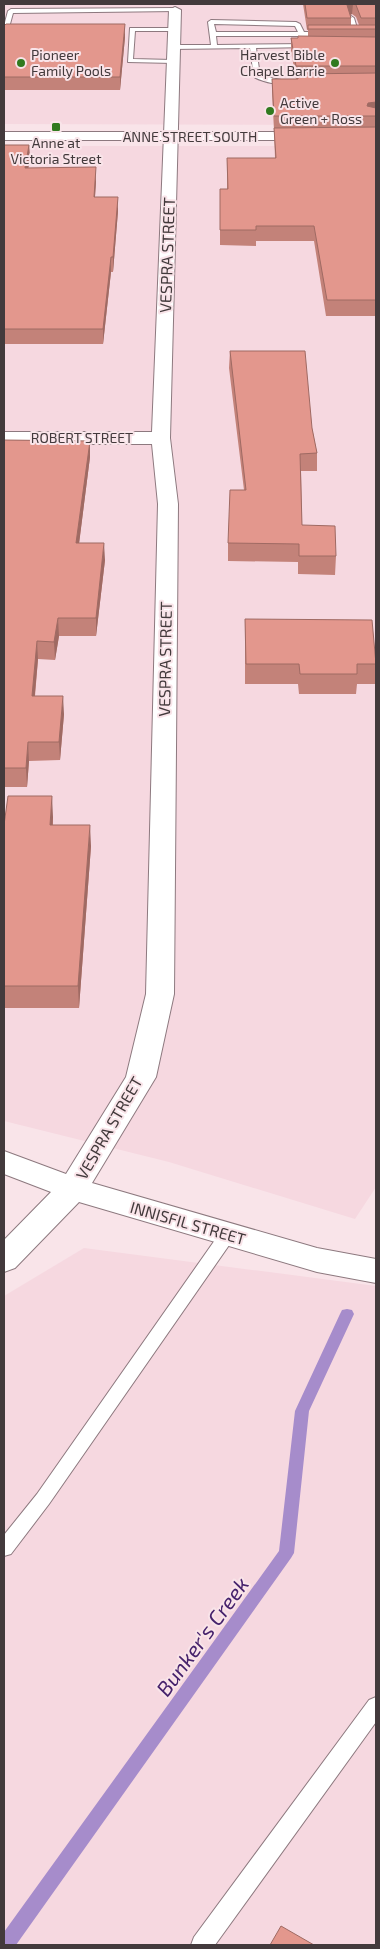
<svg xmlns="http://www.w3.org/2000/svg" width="380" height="1949" font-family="'Exo 2',sans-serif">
  <rect width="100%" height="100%" fill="#f9e4e9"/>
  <!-- built -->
  <path fill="#f6d8e0" d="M4,4H376V125L4,124Z
    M4,146H376V1187L355,1219L169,1162L4,1121Z
    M84,1248L376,1286V1945H4V1296Z"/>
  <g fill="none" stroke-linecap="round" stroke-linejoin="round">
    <!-- stream -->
    <path fill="#a68ccb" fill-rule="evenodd" d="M347,1309L352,1310L354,1314L309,1411L294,1553L291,1558L16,1945H4V1932L279,1551L295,1411L340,1314L342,1310Z"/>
    <defs>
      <path id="lane" d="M175,8L177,11L13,13L7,35L4,37V26L8,11L11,9Z
        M351,16L354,18L359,35L354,34L348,18Z
        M211,20L296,22L300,24L304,32H325L328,34L325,36H216L217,45L310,44L308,47L256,48L260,76L292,82C283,87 263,82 254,77L250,48L172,49L169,47L172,45H211L208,22ZM214,24L295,26L298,32H216Z
        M130,28H175L173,31H135L133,59L172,60L174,63L128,62Z
        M228,1228L234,1230L236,1234L234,1238L49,1504L11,1554L4,1556V1535L37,1494L222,1230Z
        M376,1697V1722L215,1945H191L194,1937L369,1700Z"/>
      <path id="street" d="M175,7L181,10L170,438L178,504L174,994L156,1077L92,1183L317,1248L376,1259V1283L317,1272L79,1202L15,1268L4,1272V1240L51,1192L4,1174V1151L66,1174L126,1077L146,994L158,504L152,444H4V432H152L169,10Z"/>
      <path id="secondary" d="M4,132H376V140H4Z"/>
    </defs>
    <!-- lane casing -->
    <use href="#lane" stroke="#8d797f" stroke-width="2"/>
    <!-- street casing -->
    <use href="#street" stroke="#8d797f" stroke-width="2"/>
    <!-- secondary casing -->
    <use href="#secondary" stroke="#8d797f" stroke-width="2"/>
    <!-- lane -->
    <use href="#lane" fill="#fff" fill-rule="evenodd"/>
    <!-- street -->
    <use href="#street" fill="#fff" fill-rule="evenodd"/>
    <!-- secondary -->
    <use href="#secondary" fill="#fff" fill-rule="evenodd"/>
  </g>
  <!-- wall -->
  <path fill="#c38279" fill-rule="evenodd" d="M303,4H376V316H326L314,241H256V246L220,245V189H227V158H275L274,130L272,92V79H296L291,51V38H297L308,36V30H307ZM352,14L356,17L359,25H351V18L350,15Z
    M4,26L125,37L120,90H4Z
    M4,145H29L30,159L28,168L96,181L95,197L118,211L113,272H111L103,344H4Z
    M230,351L312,428L317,453V471H301L302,525L336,556L335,575L298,574V562L228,561V543L244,490L229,368Z
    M4,440L90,441V457L79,543L105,560L96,636H59L55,660L38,659L35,696L64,714L60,760L29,761L27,787H4Z
    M245,619L376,663L375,684H357L356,694H299L298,684H245Z
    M53,817V825L91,846L79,1008H4V825Z"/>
  <!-- shaded-wall -->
  <path fill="#9f6a63" d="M349,4H353L352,14L346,17L347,5Z
    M125,24V37L120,90V77Z
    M376,102V116L367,106L368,103Z
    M29,145L30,159L26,181L25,168Z
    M96,167V181L94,211V197Z
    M118,197V211L113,272V257Z
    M111,257V272L103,344V329Z
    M90,441V457L77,560L76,543Z
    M104,543L105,560L96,636V618Z
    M58,618L59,636L55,660L54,642Z
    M37,641L38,659L33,714L32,696Z
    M63,696L64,714L60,760L59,742Z
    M28,742L29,761L27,787L26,768Z
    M52,796L53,817L51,846L50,825Z
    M90,825L91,846L79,1008L78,986Z"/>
  <!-- building -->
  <path fill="#e3978d" stroke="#9f6a63" d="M305,4H349L347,5L351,18H307Z
    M355,4H376V18H361L356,5Z
    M6,24H125L120,77H4V26Z
    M308,25H376V29H308Z
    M298,36L376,37V66H296L291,38H298Z
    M376,73V102L368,103L367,106L376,108V116H274L272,79H298V74Z
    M376,127V300H327L314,226H256V230H220V189H228L227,158H276L274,128Z
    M4,145H29L25,168L96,167L94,197H118L113,257H111L103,329H4Z
    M230,351H305L312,428L317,453L300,454L302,525L335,526L336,556H299V544L228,543L230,490H246Z
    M4,440L90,441L76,543H104L96,618H58L54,642L37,641L32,696H63L59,742H28L26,768H4Z
    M245,619L372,620L376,664H357V674H300L299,664H246Z
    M8,796H52L50,825H90L78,986H4V825Z
    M281,1926L314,1945H270Z"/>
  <!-- markers -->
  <g fill="#317a1f" stroke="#f9e4e9" stroke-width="2">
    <circle cx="21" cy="63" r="5"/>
    <circle cx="335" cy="63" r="5"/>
    <circle cx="270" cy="111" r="5"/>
    <rect x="51" y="122" width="10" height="10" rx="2.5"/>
  </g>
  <g text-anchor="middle" stroke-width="4" stroke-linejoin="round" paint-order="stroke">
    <!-- far-poi labels -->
    <g font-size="14" fill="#433a3c" stroke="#f9e4e9" text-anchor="start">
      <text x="31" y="60">Pioneer<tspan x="31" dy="16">Family Pools</tspan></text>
      <text x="325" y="60" text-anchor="end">Harvest Bible<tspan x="325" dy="16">Chapel Barrie</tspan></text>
      <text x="280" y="108">Active<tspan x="280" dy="16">Green + Ross</tspan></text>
      <text x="56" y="148" text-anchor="middle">Anne at<tspan x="56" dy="16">Victoria Street</tspan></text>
    </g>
    <!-- far-street labels -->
    <g font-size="14" fill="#433a3c" stroke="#f9e4e9">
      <text x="190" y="142">ANNE STREET SOUTH</text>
      <text x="82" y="443">ROBERT STREET</text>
    </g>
    <!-- street labels -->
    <g font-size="16" fill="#433a3c" stroke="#f9e4e9">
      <text transform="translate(167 255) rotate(-88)" y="6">VESPRA STREET</text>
      <text transform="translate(165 659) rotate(-89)" y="6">VESPRA STREET</text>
      <text transform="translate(109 1128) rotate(-60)" y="6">VESPRA STREET</text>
      <text transform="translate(188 1223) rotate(16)" y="6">INNISFIL STREET</text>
    </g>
    <!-- near-water labels -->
    <g font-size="21" font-style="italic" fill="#46226c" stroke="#f9e4e9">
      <text transform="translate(203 1637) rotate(-54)" y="7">Bunker's Creek</text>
    </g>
  </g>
  <!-- border -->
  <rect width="380" height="1949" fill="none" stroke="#433a3c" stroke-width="10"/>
</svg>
